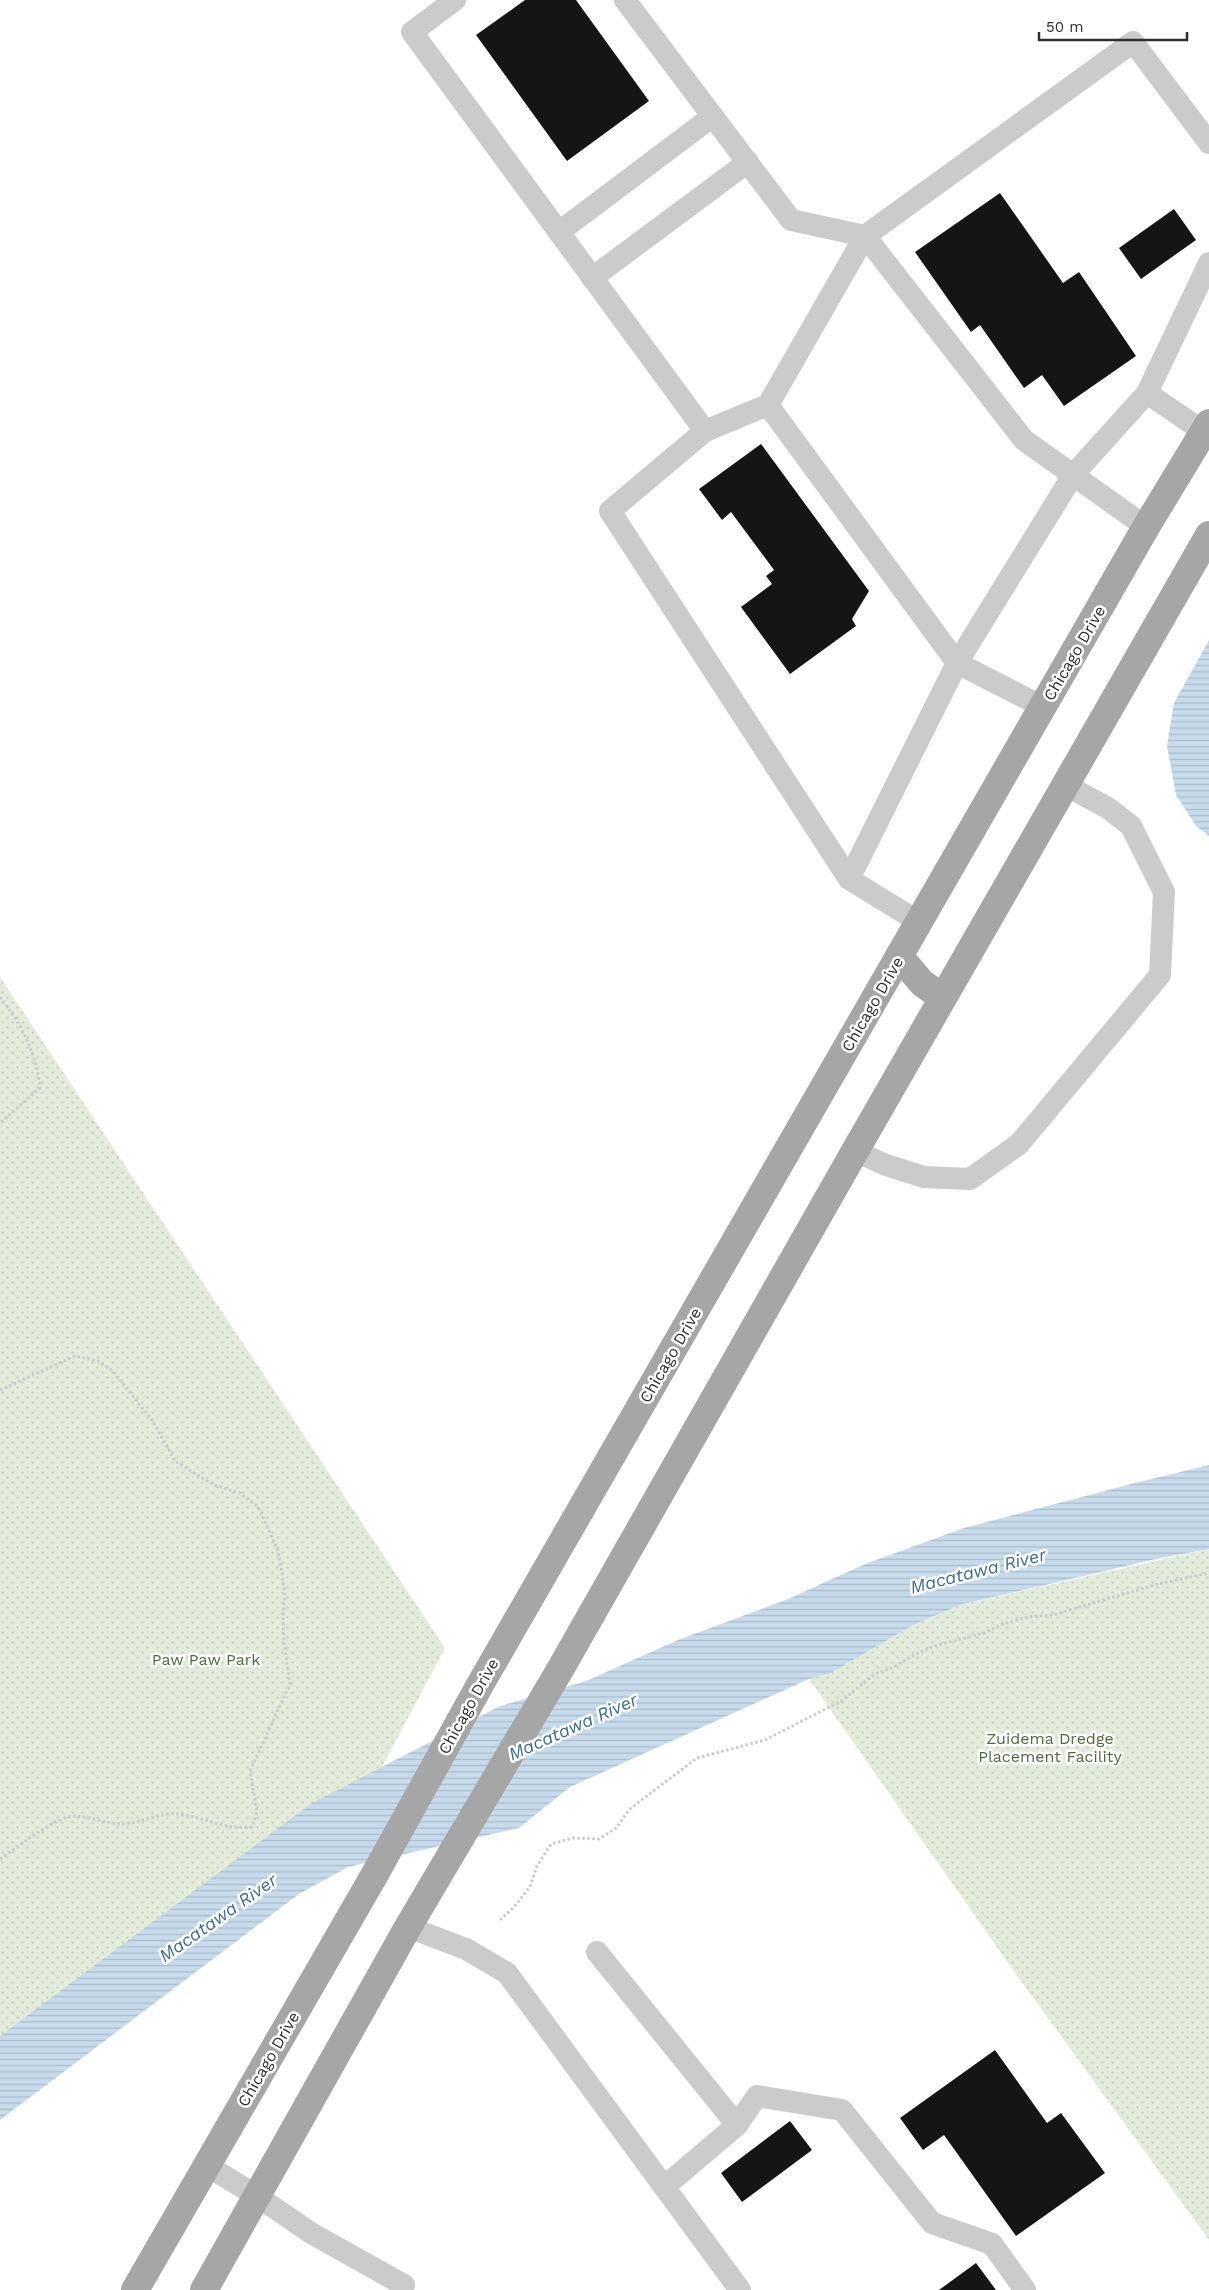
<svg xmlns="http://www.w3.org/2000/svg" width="1209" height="2290" font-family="'Work Sans',sans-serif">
  <defs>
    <pattern id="grass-dots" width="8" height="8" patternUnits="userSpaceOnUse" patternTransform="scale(1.25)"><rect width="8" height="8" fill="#e3ecdb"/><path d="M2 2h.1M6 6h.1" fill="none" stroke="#c3cbbc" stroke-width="1.8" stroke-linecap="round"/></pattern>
    <pattern id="water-rules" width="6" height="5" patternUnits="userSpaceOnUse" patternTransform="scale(1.25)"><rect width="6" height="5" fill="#c7dbec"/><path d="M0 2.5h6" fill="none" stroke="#abbccb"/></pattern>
  </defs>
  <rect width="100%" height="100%" fill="#fff"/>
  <!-- grass -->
  <path fill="url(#grass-dots)" d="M0,977L445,1648L352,1824L0,2071Z
    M1209,1549V2240L1008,1963L809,1679L831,1673L915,1624L963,1604Z"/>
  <!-- water -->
  <path fill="url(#water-rules)" d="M1209,640V836L1196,826L1176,795L1167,746L1174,703Z
    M1209,1465V1549L1156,1559L963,1604L915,1624L831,1673L809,1679L570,1787L519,1828L348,1867L299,1894L0,2120V2036L312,1803L500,1706L586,1681L678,1640L788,1599L865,1564L964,1528L1135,1483Z"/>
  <!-- building -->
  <path fill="#151515" d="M525,0H576L649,101L567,161L476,35Z
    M1000,193L1063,283L1079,272L1136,356L1064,406L1042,375L1024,388L980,325L971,332L915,252Z
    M1174,209L1196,240L1141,279L1119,248Z
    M761,444L869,591L852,619L856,626L790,674L741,607L772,584L766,576L774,570L731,512L722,520L699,489Z
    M995,2050L1047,2123L1061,2113L1105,2173L1016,2236L944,2135L923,2150L900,2118Z
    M790,2121L812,2150L742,2202L721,2173Z
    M976,2263L996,2290H939Z"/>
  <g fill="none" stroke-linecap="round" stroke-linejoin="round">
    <!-- path -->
    <path stroke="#cbcbcb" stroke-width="3" stroke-dasharray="2.5 2.5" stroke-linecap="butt" d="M0,997C22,1025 36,1052 40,1088L0,1123
      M0,1390L75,1356L98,1361L113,1371L152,1420L176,1462L214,1485L240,1493L258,1507L278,1550L282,1573L285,1594L283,1615L284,1642L290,1684L250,1771L257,1812L252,1827C223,1830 205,1817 178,1814C158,1812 141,1824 122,1824C107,1824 91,1817 76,1816C57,1815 17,1848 0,1859
      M500,1920L514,1907L530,1887L537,1866L551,1844L573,1838L599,1839L616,1828L629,1810L644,1798L697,1758L765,1740L841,1701L875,1674L894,1667L912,1656L934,1646L984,1633L1003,1624L1027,1617L1053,1615L1158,1584L1209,1573"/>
    <!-- minor -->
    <path stroke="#cbcbcb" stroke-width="22" d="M455,0L412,32L705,431L610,511L849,879L919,922
      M625,0L791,220L865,236L1133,42L1209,143
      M559,232L713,116
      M592,278L748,162
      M1147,393L1204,432
      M768,405L957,663L1043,707
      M705,431L768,405L865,236L1024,440L1146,527
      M849,879L957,663L1073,475L1147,393L1209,263
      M855,1151L886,1165L924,1177L970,1179L1019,1144L1160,975L1164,892L1131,826L1108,808L1065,785
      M408,1927L466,1949L507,1973L740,2290
      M597,1952L737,2125L664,2187
      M737,2125L757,2096L842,2110L932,2223L992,2244L1025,2290
      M206,2165L257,2196L311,2233L404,2285"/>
    <!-- major -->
    <path stroke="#a6a6a6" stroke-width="28" d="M899,956L922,983L943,998
      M135,2290L375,1874L481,1683L1146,527L1209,423
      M204,2290L408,1927L561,1668L855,1151L1209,535"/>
  </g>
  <g text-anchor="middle" stroke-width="5" stroke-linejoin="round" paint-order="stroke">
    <!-- street labels -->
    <g font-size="16" fill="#2e2e2e" stroke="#fff">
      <text transform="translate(1074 653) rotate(-60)" y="6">Chicago Drive</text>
      <text transform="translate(872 1004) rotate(-60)" y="6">Chicago Drive</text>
      <text transform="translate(670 1355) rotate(-60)" y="6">Chicago Drive</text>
      <text transform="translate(468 1706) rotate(-61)" y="6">Chicago Drive</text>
      <text transform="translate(268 2059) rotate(-60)" y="6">Chicago Drive</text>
    </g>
    <!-- park labels -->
    <g font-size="16" fill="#4e6b3a" stroke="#fff">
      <text x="206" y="1665">Paw Paw Park</text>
      <text x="1050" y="1744">Zuidema Dredge<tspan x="1050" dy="18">Placement Facility</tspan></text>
    </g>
    <!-- water labels -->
    <g font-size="18" font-style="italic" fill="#3a6b92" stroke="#fff">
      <text transform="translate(978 1571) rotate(-14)" y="6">Macatawa River</text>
      <text transform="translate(573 1727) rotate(-24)" y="6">Macatawa River</text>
      <text transform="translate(218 1918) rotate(-35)" y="6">Macatawa River</text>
    </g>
  </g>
  <!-- scale -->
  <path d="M1039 32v8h148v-8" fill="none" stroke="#2e2e2e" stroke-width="2.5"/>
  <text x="1046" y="32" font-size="15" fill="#2e2e2e" stroke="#ffffff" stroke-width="4" paint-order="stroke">50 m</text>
</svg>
